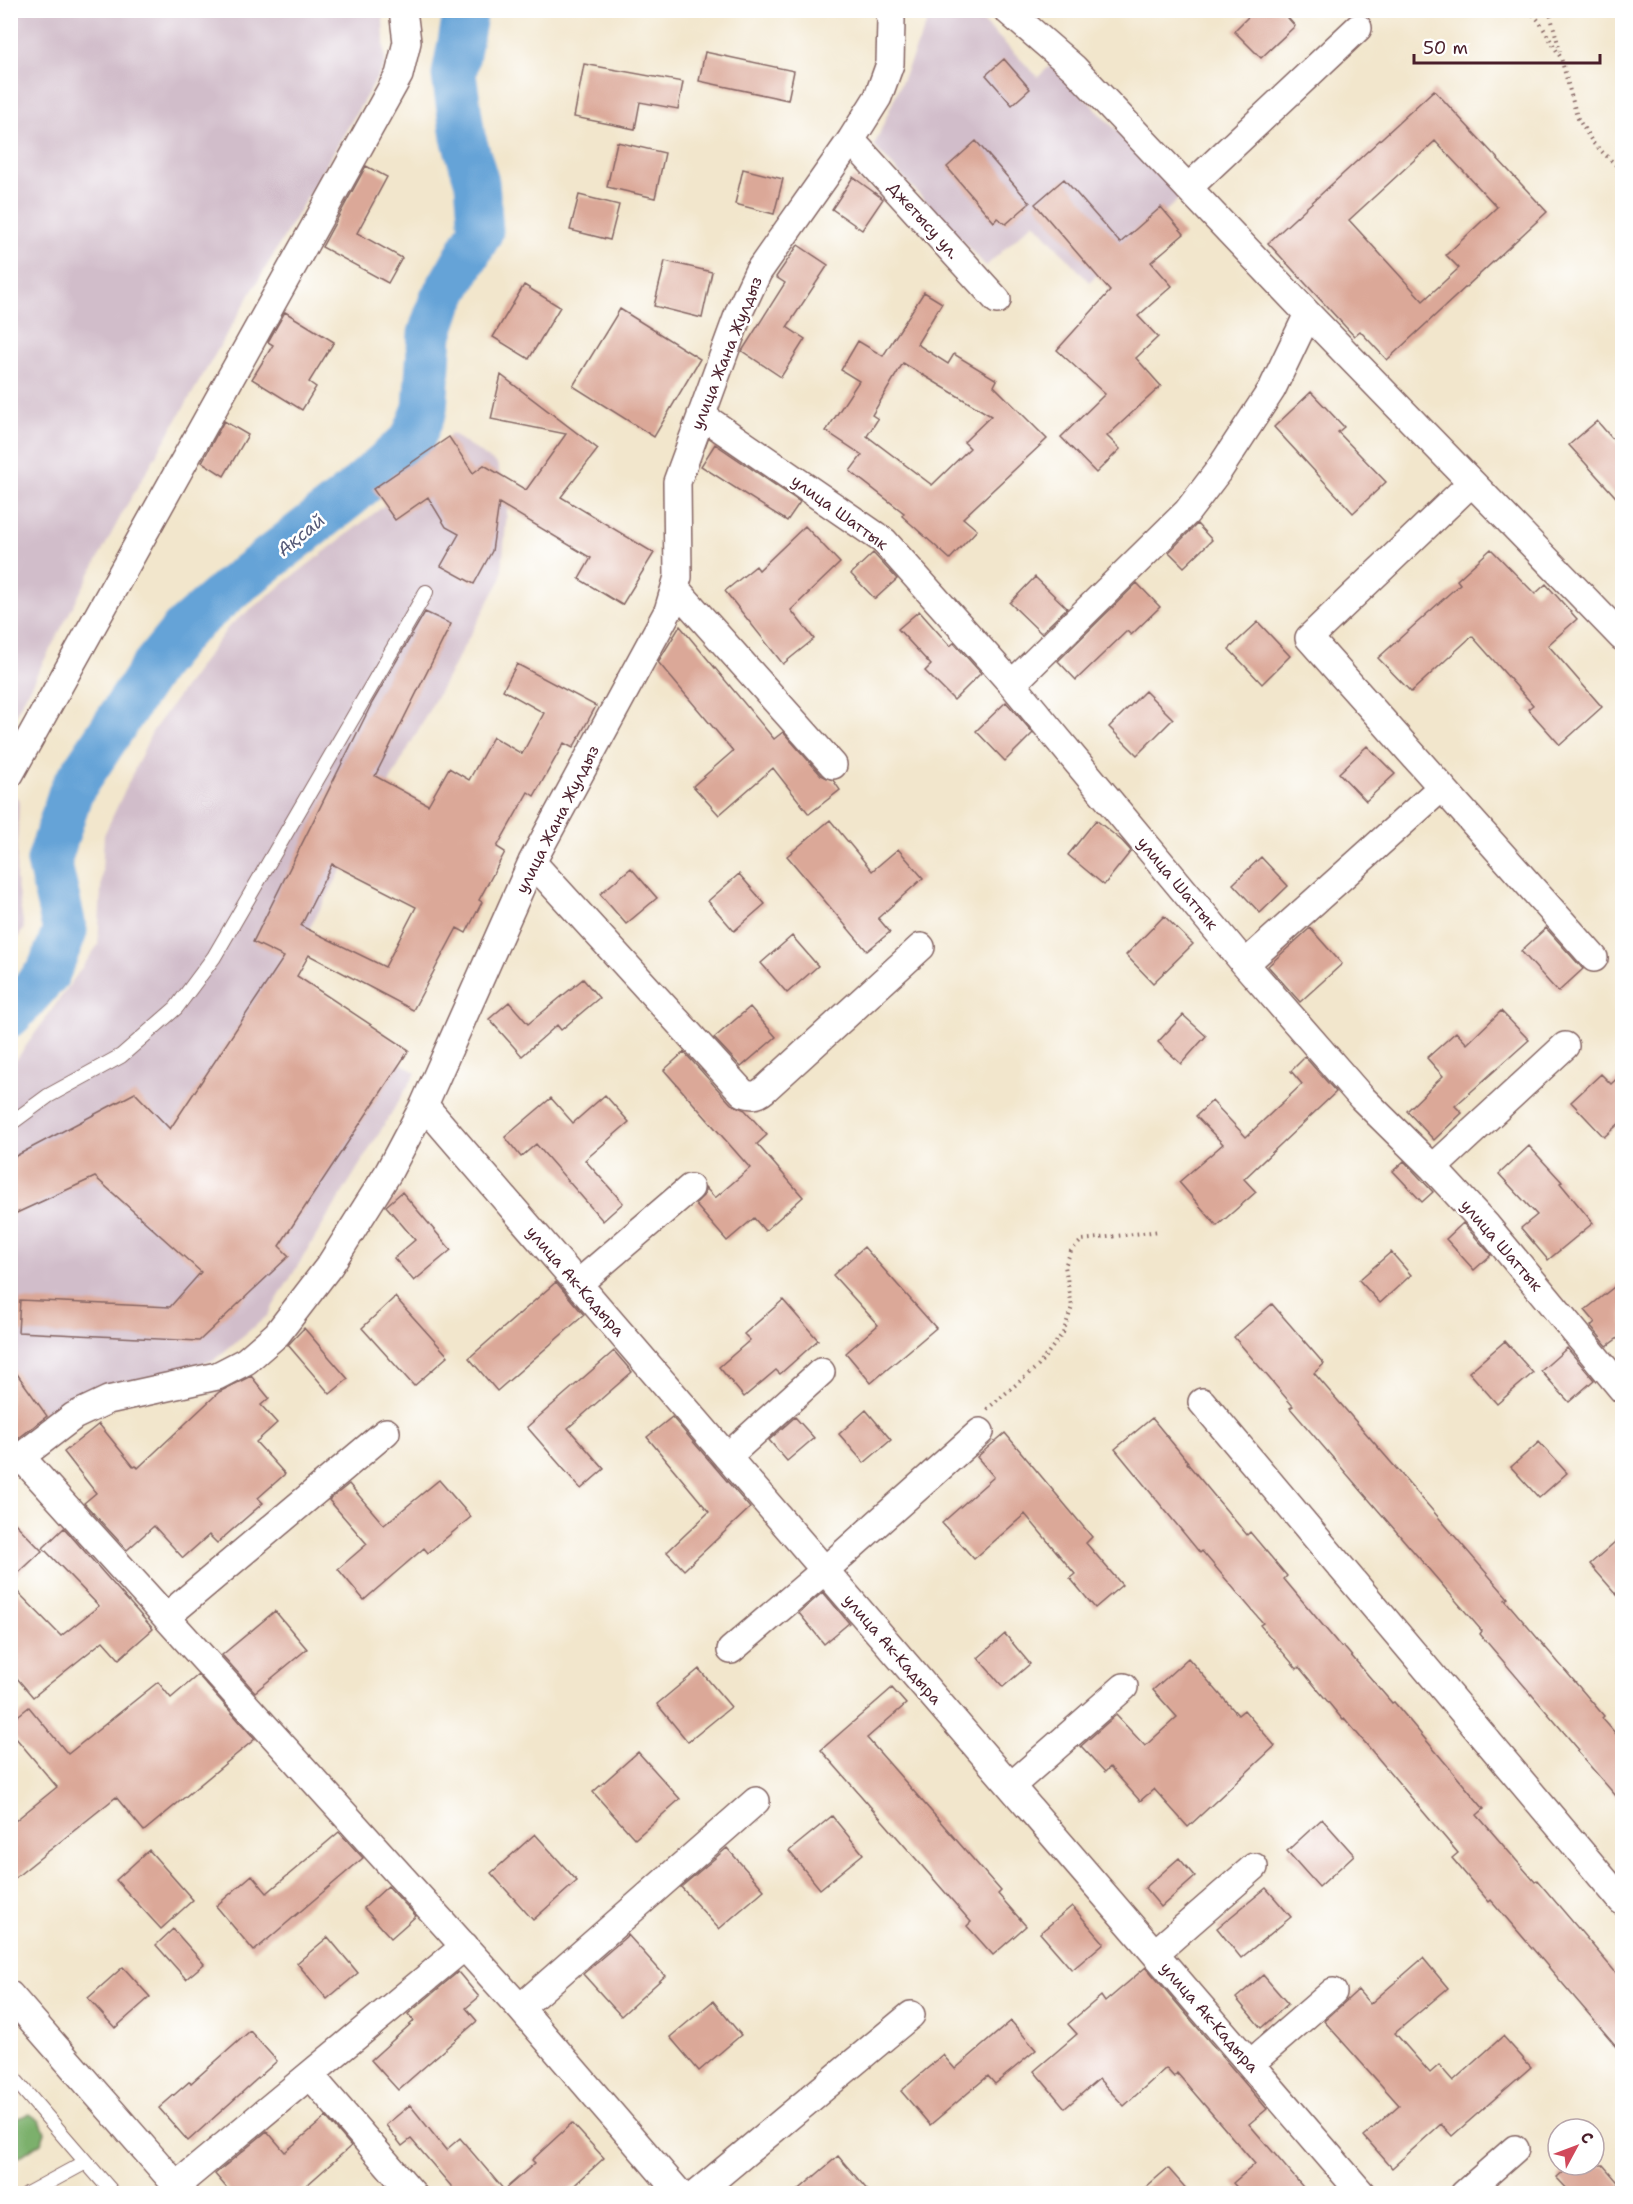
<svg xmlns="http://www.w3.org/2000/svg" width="1633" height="2204" font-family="'Shantell Sans',sans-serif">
  <rect width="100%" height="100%" fill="#fff"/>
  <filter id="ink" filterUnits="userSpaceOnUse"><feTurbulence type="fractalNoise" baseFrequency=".0167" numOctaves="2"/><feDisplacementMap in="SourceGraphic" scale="12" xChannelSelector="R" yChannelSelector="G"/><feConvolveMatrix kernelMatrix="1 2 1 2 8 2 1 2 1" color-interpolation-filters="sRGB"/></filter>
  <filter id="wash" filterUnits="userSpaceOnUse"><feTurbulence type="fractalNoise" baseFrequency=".008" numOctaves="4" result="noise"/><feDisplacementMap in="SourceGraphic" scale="24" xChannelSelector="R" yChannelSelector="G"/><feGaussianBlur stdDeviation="1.35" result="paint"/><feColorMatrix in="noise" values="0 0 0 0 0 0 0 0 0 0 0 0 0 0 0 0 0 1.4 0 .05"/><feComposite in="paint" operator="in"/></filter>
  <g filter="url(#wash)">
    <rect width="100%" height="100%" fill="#f2e6cc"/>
    <!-- industrial -->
    <path fill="#d1bdca" d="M11,10L373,11L383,16L385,64L124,510L11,723Z
      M932,11H973L1038,77L1052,64L1181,197L1089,282L1034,222L986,266L874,146Z
      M451,433L497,464L508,501L501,579L280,982L416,1073L267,1316L214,1360L80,1395L11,1448V1067L98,945L104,835L152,732L229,626L430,470Z
      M11,794L19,799L16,879L24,928L11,950Z"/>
    <!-- forest -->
    <path fill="#7bb06c" stroke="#62684c" stroke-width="1.5" d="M30,2114L40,2121L45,2132L41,2143L11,2162V2120Z"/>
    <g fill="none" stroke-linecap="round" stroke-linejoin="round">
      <!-- river -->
      <path stroke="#65a3d7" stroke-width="45" d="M10,1015L48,973L65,931L49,861L71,791L153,667L183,630L229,590L350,495L412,440L425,409L430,334L441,301L481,231L477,183L463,137L454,75L466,10"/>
    </g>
    <g id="blocks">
      <!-- building -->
      <path fill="#dba898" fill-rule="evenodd" d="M1255,10H1281L1295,26L1261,58L1234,31Z
        M705,52L794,71L788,100L699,81Z
        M1004,59L1030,89L1012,105L986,75Z
        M584,64L683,82L678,109L640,102L635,129L574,117Z
        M1434,90L1547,212L1387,360L1360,331L1354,336L1268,243ZM1435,141L1497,207L1446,255L1459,268L1423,301L1349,220Z
        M976,141L1030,203L1006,224L997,218L994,222L947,167Z
        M617,142L665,153L655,198L607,187Z
        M366,166L387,177L357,233L402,258L388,283L322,247Z
        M743,169L783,179L774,214L735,204Z
        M853,177L883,199L862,230L832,209Z
        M1064,179L1120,243L1161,207L1184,234L1151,262L1172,286L1138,316L1158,337L1136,358L1161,386L1107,436L1120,449L1096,473L1061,437L1105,394L1057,350L1110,291L1035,204Z
        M579,195L619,205L610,240L570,230Z
        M798,245L828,265L787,327L805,339L781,377L742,351L785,283L776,277Z
        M665,261L712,272L702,318L654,306Z
        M524,285L560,307L529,359L493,337Z
        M924,292L942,303L917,344L948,364L954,354L997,380L994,386L1047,439L963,518L977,530L950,559L902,516L904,513L850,471L862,455L826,431L859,381L841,370L858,341L883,356ZM903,363L991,416L964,442L970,448L932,485L867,436L878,419L872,415Z
        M620,309L700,359L654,437L573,386Z
        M285,312L334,342L309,382L316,387L302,410L252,379L273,345L268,342Z
        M501,375L598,449L561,497L654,553L622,605L579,579L591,558L499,503L492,551L474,584L441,566L459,534L446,527L428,497L395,520L373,489L449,437L473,473L484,465L526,490L566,434L491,419Z
        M1311,392L1344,427L1338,432L1386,482L1353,513L1274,427Z
        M224,421L248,435L224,476L202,462Z
        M1597,421L1623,451V505L1569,445Z
        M715,444L800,502L787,521L701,466Z
        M1197,524L1212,540L1184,567L1169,552Z
        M805,526L840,563L791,610L814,639L783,664L725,591L756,566L759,570Z
        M1491,549L1535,594L1546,584L1577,619L1548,645L1602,707L1560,745L1528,709L1533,705L1472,636L1411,692L1378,658L1460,584L1457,580Z
        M873,553L897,579L875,599L851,574Z
        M1035,577L1067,608L1041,633L1010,603Z
        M1137,583L1160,607L1131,635L1127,631L1076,680L1058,661Z
        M919,611L950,646L954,643L981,673L954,700L925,671L931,665L898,629Z
        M425,612L451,624L375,776L428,805L449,768L469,780L493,737L522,754L544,713L503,690L517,664L596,706L573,748L564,743L534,796L528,792L497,847L505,852L479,900L482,902L466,933L457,928L413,1010L309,955L297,976L409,1050L279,1246L289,1256L199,1341L18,1332L20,1300L170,1307L201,1272L95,1177L10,1216V1159L135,1093L170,1129L284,957L253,942L372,703ZM332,864L416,907L385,967L301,926Z
        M1258,622L1290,656L1262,684L1229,649Z
        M680,626L774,739L783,732L821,775L833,780L840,790L809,814L773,768L719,815L693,786L733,751L658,662Z
        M1145,691L1173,719L1137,755L1109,727Z
        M1006,702L1033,733L1005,761L976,731Z
        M1367,746L1395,774L1366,801L1339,773Z
        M830,820L872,871L898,849L923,878L878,918L890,932L867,951L787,856Z
        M1096,820L1122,841L1131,851L1104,885L1068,855Z
        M1261,857L1288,886L1260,913L1233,884Z
        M631,868L657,898L626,924L600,894Z
        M739,874L765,904L734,931L708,901Z
        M1164,916L1193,944L1153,983L1126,955Z
        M1310,928L1342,964L1300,1002L1268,966Z
        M1546,928L1583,969L1558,992L1521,951Z
        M792,936L818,966L787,993L761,963Z
        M583,979L599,998L561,1030L557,1025L522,1056L489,1019L509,1002L528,1024Z
        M750,1007L776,1037L741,1067L714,1038Z
        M1501,1011L1529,1040L1455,1106L1462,1113L1434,1140L1407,1111L1443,1076L1427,1058L1456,1032L1467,1044Z
        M1183,1015L1206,1036L1181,1064L1158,1042Z
        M684,1052L731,1104L745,1110L767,1135L757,1144L803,1197L765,1231L754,1218L727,1241L695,1204L705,1194V1187L715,1198L750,1168L664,1070Z
        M1305,1057L1336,1092L1244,1179L1256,1192L1217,1226L1179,1182L1223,1144L1196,1116L1212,1101L1246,1137L1302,1084L1291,1071Z
        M1623,1073V1120L1604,1137L1571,1102L1601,1074L1611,1084Z
        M605,1095L629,1122L585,1160L623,1203L603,1221L536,1144L521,1157L505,1137L551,1098L573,1123Z
        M1529,1146L1562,1182L1560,1183L1593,1223L1548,1260L1521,1228L1537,1215L1499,1174Z
        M1404,1161L1433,1192L1422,1202L1393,1171Z
        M402,1192L451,1250L414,1281L394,1258L415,1240L386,1206Z
        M1463,1223L1491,1255L1474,1270L1446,1239Z
        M864,1247L936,1328L871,1383L846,1353L878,1325L833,1275Z
        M1391,1252L1411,1275L1380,1303L1359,1280Z
        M1623,1280V1334L1607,1346L1591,1326L1595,1322L1585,1310Z
        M556,1282L584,1315L497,1391L469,1358Z
        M395,1297L448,1356L414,1386L362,1328Z
        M783,1300L818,1340L780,1374L776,1370L744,1397L719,1367L750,1340L744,1334Z
        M1272,1304L1324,1364L1314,1373L1508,1598L1505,1600L1604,1716L1602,1718L1623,1742V1804L1577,1751L1579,1750L1480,1634L1482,1631L1290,1408L1293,1406L1234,1337Z
        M304,1328L348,1379L330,1394L288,1345Z
        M1505,1341L1533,1373L1497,1404L1469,1372Z
        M1567,1348L1594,1380L1569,1402L1541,1371Z
        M614,1351L632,1372L568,1428L604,1469L581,1489L527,1427Z
        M10,1364L47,1416L10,1445Z
        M251,1376L269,1398L261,1405L277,1423L256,1442L285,1474L258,1498L263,1503L217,1543L209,1535L183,1558L154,1526L127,1550L84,1503L96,1493L64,1452L99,1424L134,1467L136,1466L138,1468L219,1392Z
        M866,1410L891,1440L864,1463L839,1434Z
        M672,1417L750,1508L684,1570L667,1552L709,1512L647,1437Z
        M795,1417L814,1438L787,1461L769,1440Z
        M1152,1418L1188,1462L1187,1463L1247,1535L1250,1532L1287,1576L1284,1579L1341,1647L1343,1646L1392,1703L1394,1702L1484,1809L1477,1815L1535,1882L1537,1880L1623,1981V2054L1491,1900L1489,1902L1452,1858L1458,1853L1345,1719L1343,1720L1299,1667L1297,1669L1260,1625L1263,1623L1202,1551L1200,1553L1115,1449Z
        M1005,1433L1092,1537L1086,1543L1122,1585L1095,1608L1070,1578L1075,1574L1025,1514L974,1559L942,1523L994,1477L977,1457Z
        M1539,1442L1567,1473L1539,1498L1511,1467Z
        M439,1480L471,1517L428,1553L424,1548L364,1600L338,1569L367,1544L329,1500L349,1484L384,1525Z
        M10,1518L42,1551L10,1581Z
        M64,1528L153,1629L119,1659L103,1641L33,1697L10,1670V1584L61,1636L99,1606L43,1548Z
        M1623,1535V1602L1590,1564Z
        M823,1592L849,1623L824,1644L799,1613Z
        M275,1611L307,1649L255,1692L222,1655Z
        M1005,1634L1030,1664L1003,1687L978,1658Z
        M1188,1658L1238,1715L1244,1710L1275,1746L1188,1827L1154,1789L1140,1801L1110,1767L1105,1772L1081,1746L1116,1715L1145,1746L1177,1717L1153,1690Z
        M699,1669L731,1707L688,1742L657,1704Z
        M198,1675L255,1739L144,1831L116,1797L10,1882V1825L57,1787L10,1731V1722L29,1707L68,1754L158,1682L171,1698Z
        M892,1688L906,1704L867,1738L1001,1891L998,1894L1026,1926L993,1955L967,1926L971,1922L821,1750Z
        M638,1752L680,1799L635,1839L593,1792Z
        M832,1816L863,1854L820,1889L789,1851Z
        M1322,1819L1354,1855L1319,1887L1287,1851Z
        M339,1832L363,1858L254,1951L216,1906L252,1875L267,1893Z
        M535,1834L577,1881L533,1920L491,1873Z
        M727,1848L764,1890L719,1929L681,1887Z
        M149,1850L193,1900L161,1929L116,1880Z
        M1179,1858L1195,1877L1161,1907L1145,1888Z
        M388,1886L416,1916L391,1938L364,1908Z
        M1266,1888L1291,1917L1241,1958L1217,1928Z
        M1072,1906L1104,1943L1072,1970L1040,1933Z
        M173,1929L204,1964L186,1979L156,1945Z
        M628,1935L665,1976L621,2016L583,1974Z
        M328,1937L358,1973L327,1999L297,1963Z
        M1423,1958L1448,1988L1395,2033L1430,2073L1439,2065L1453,2081L1503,2036L1531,2067L1452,2136L1441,2124L1392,2168L1364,2136L1399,2105L1324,2021L1358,1990L1370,2004Z
        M123,1967L150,1997L115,2028L88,1998Z
        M1146,1967L1267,2109L1249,2124L1308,2193H1242L1233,2183L1255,2164L1177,2073L1174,2077L1166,2068L1124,2106L1099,2079L1065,2108L1034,2071L1077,2034L1068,2024L1101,1996L1105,2002Z
        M458,1972L479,1997L466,2008L477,2021L398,2090L371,2060L414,2021L408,2014Z
        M1263,1975L1288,2004L1261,2028L1236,1998Z
        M713,2001L741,2035L699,2071L670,2037Z
        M1011,2021L1036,2050L995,2084L988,2076L930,2125L901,2091L943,2055L955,2069Z
        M250,2031L277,2061L188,2141L159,2108L189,2082L191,2083Z
        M410,2105L446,2150L460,2138L504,2190L535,2163L532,2160L572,2123L604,2158L566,2193H457L411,2139L402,2146L386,2125Z
        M326,2117L351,2146L298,2193H231L215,2174L267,2131L285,2152Z
        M838,2156L870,2193H795Z
        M1572,2165H1603L1623,2188V2193H1571L1557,2178Z
        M1168,2168L1190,2193H1139Z"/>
    </g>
  </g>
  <g filter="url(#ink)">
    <use href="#blocks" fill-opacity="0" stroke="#856563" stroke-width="1.5"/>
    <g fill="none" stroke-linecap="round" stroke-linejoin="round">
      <defs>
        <path id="service" d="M10,1124L48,1096L121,1056L176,1008L214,957L426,592
          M10,2074L86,2162
          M27,2194L86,2162L114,2194"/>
        <path id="minor" d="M1007,10L1074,68L1308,314L1622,637
          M851,140L997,300
          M1188,188L1358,28
          M701,415L884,541L1012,684L1245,964L1362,1098L1433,1168L1487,1226L1622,1389
          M1471,483L1309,638L1594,958
          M675,588L833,765
          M1012,684L1187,512L1219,470L1272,389L1308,314
          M10,774L399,75L407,42L403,10
          M532,862L743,1093C752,1096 757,1096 764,1090L921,947
          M1245,964L1442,787
          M424,1105L1362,2194
          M1433,1168L1565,1046
          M579,1283L690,1188
          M1202,1402L1622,1901
          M21,1457L520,2008L680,2194
          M727,1457L821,1372
          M10,1465L74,1416L108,1400L217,1376L246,1361L277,1334L330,1265L388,1173L424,1105L532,862L668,611L678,577L677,482L740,310L758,272L851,140L878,97L890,64L891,20L889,10
          M166,1617L386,1432
          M731,1650L825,1570L980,1432
          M1011,1786L1124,1687
          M1155,1953L1254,1867
          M10,1995L184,2194
          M520,2008L756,1801
          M1250,2064L1333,1992
          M310,2075L413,2194
          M177,2185L465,1946
          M696,2194L911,2015
          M1464,2194L1515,2149"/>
      </defs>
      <!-- service casing -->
      <use href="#service" stroke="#856563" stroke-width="16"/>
      <!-- minor casing -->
      <use href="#minor" stroke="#856563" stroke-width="30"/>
      <!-- path -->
      <path stroke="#856563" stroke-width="4" stroke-dasharray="1.5 4.5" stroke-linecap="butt" d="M1529,10L1539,21L1561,58L1577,117L1593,143L1622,171
        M1549,10L1560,51
        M987,1409L1038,1366L1063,1333L1072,1307L1065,1266L1071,1251L1082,1240L1160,1231"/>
      <!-- service -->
      <use href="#service" stroke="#fff" stroke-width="14"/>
      <!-- minor -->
      <use href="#minor" stroke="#fff" stroke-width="27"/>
    </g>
  </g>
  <g text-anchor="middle" stroke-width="5" stroke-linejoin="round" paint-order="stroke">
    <!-- street labels -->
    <g font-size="16" fill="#4a1f2b" stroke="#fff">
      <text transform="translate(924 220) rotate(48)" y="6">Джетысу ул.</text>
      <text transform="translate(726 353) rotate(-68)" y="6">улица Жана Жулдыз</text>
      <text transform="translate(840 512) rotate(36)" y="6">улица Шаттык</text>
      <text transform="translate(557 819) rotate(-63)" y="6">улица Жана Жулдыз</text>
      <text transform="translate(1178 883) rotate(50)" y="6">улица Шаттык</text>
      <text transform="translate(1502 1245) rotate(49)" y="6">улица Шаттык</text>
      <text transform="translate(576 1281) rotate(49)" y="6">улица Ак-Кадыра</text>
      <text transform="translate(893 1649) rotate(49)" y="6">улица Ак-Кадыра</text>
      <text transform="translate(1210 2017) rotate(49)" y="6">улица Ак-Кадыра</text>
    </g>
    <!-- water labels -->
    <g font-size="18" font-style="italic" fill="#565a78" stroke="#fff">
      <text transform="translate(301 535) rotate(-39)" y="6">Ақсай</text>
    </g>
  </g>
  <!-- margin -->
  <rect width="1633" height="2204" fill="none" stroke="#fff" stroke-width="36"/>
  <!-- north arrow -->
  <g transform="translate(1576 2147) rotate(49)"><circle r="28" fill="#ffffff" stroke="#b7a5aa" stroke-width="1.5"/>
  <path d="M0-4.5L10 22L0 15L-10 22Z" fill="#d1495b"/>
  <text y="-9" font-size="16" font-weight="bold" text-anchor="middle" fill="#4a1f2b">С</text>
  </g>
  <!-- scale -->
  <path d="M1414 54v9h186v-9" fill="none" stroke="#4a1f2b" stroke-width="3"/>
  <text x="1423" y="54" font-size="18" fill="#4a1f2b" stroke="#ffffff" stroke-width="4.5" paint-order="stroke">50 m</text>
</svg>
